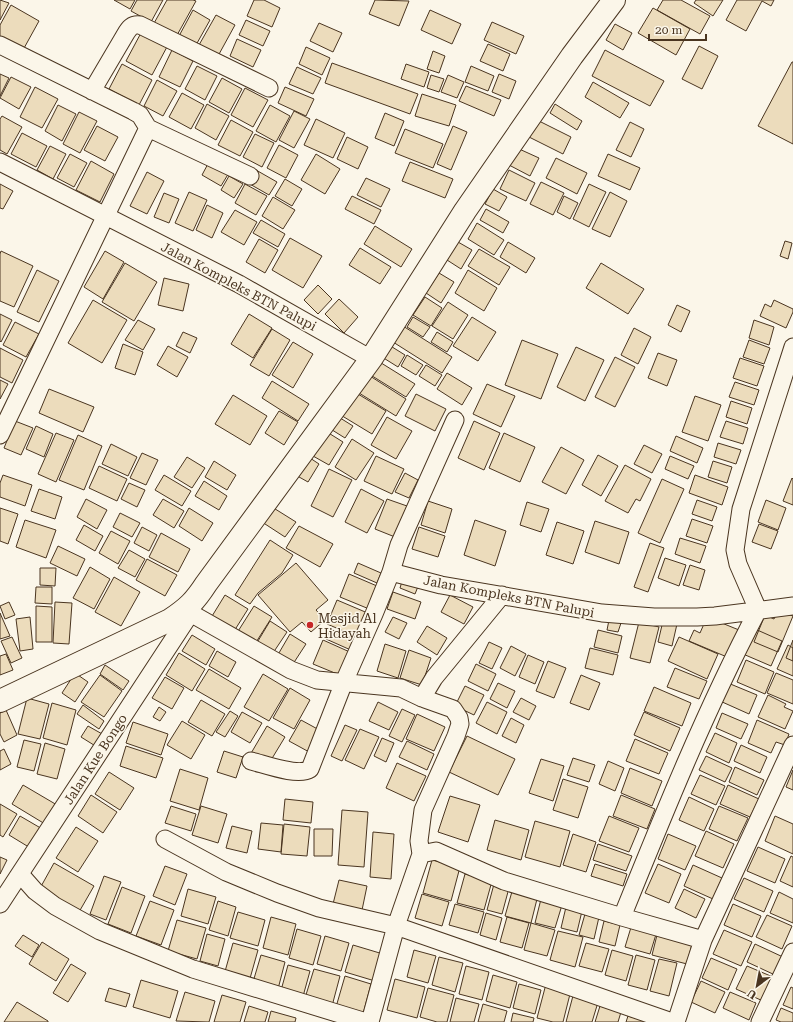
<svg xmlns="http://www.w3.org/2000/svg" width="793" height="1022" font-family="'Roboto Serif',serif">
  <rect width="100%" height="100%" fill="#fbf6e9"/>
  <!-- building -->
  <path fill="#ecdcbc" stroke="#4a3520" d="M0,0L9,3L0,20Z
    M114,0H135L130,9Z
    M137,0H163L151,22L131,11Z
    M167,0H193L196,1L176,37L153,25Z
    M254,0H264L280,8L272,27L247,16Z
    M375,0L409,1L399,26L369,14Z
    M663,0H681L710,16L700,34L657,10Z
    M696,0H723L713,16L694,3Z
    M737,0H774L771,6L762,1L746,31L726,20Z
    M11,5L39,21L23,50L0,38V25Z
    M653,8L690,29L676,55L638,33Z
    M193,10L210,20L196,45L179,36Z
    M430,10L461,24L452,44L421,30Z
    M216,15L235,25L218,56L199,45Z
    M246,20L270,31L263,46L239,35Z
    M492,22L524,36L516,54L484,40Z
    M319,23L342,33L333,52L310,41Z
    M615,24L632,33L623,50L606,40Z
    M142,31L168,45L152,75L126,61Z
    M237,39L261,50L253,67L230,56Z
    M488,44L510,54L503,71L480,61Z
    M699,46L718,56L702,89L682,79Z
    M306,47L330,58L322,75L299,64Z
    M172,50L193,61L180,87L159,77Z
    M605,50L664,81L650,106L592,76Z
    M433,51L445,56L439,73L427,69Z
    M792,62H793V144L758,126Z
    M332,63L418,94L410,114L325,83Z
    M122,64L152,80L139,105L109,89Z
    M406,64L429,72L424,87L401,79Z
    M197,66L217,76L205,100L185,89Z
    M471,66L494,76L488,91L465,82Z
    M297,67L321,78L313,94L289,84Z
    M0,74L9,78L0,96Z
    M499,74L516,81L509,99L492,92Z
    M431,75L444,79L439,92L427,88Z
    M448,75L464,82L457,98L441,92Z
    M11,77L31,87L19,109L0,98Z
    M222,78L242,89L229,113L209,102Z
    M157,80L177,91L163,116L144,106Z
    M593,82L629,103L620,118L585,97Z
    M466,86L501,100L494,116L459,101Z
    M35,87L58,99L42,128L20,117Z
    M285,87L314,99L306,116L278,103Z
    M245,88L268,100L253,127L231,115Z
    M182,93L204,105L191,129L169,117Z
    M422,94L456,105L449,126L415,116Z
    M207,104L229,116L216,140L195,128Z
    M555,104L582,121L577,130L550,113Z
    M58,105L76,114L62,141L45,131Z
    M270,105L290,116L276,142L256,131Z
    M294,111L310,119L294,148L279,140Z
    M79,112L97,121L80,153L63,144Z
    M385,113L404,121L394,146L375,138Z
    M2,116L22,127L7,154L0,150V119Z
    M316,119L345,133L333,158L304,145Z
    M231,120L253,132L240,156L218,145Z
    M537,120L571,137L563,154L529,137Z
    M630,122L644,129L631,157L616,150Z
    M97,126L118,137L105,161L84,150Z
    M453,126L467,132L451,170L437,164Z
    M405,129L443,144L433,168L395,153Z
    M22,133L47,146L36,167L11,154Z
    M255,134L274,143L262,167L243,157Z
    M347,137L368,147L358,169L337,159Z
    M279,145L298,155L286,178L267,168Z
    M50,146L66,154L53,179L37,170Z
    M517,148L539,158L530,176L509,165Z
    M70,154L87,163L74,187L57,178Z
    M316,154L340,169L325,194L301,180Z
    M608,154L640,168L630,190L598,176Z
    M556,158L587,173L577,194L546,178Z
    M210,160L230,171L221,186L202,175Z
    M91,161L114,174L100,202L76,190Z
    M410,162L453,179L445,198L402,181Z
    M256,170L277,182L269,195L248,183Z
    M509,170L535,183L526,201L500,189Z
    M147,172L164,181L147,214L130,206Z
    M229,176L243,184L234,198L221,190Z
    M366,178L390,189L381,207L357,195Z
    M285,179L302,189L292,206L275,196Z
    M541,182L564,193L553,215L530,204Z
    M0,184L13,191L3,209L0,208Z
    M245,184L267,196L256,215L235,203Z
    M589,184L606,192L589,227L573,219Z
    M493,189L507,197L499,211L485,204Z
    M189,192L207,200L193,231L175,223Z
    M610,192L627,201L610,237L592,229Z
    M164,193L179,199L169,223L154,217Z
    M352,196L381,210L374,224L345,209Z
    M564,196L578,203L570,219L557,212Z
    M273,197L295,210L283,229L262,216Z
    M207,205L223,213L212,238L196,230Z
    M486,209L509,222L503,233L480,220Z
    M235,210L257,222L244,245L221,232Z
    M261,220L285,234L278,247L253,233Z
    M477,223L504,240L494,255L468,239Z
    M375,226L412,249L401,267L364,244Z
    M290,238L322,256L303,288L272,270Z
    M259,239L278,250L265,273L246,262Z
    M785,241L792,243L788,259L780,256Z
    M458,242L472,250L461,269L447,260Z
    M508,242L535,258L526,273L500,257Z
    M360,248L391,267L380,284L349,265Z
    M479,249L510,267L499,285L468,266Z
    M1,251L33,266L14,307L0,301V254Z
    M105,251L124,262L103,299L84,287Z
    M125,263L157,282L134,321L102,302Z
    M601,263L644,289L628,314L586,288Z
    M37,270L59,281L39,322L17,312Z
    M468,270L497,288L484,311L455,293Z
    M439,273L454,282L441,303L426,293Z
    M164,278L189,284L183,311L158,305Z
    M318,285L332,299L318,314L304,300Z
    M425,297L442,308L431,326L413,315Z
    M339,299L358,317L344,333L325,314Z
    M93,300L127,320L102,363L68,343Z
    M774,300L793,309V312L786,328L760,316L765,304L771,307Z
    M448,302L468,315L453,339L432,326Z
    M677,305L690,311L681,332L668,325Z
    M0,314L12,320L1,342L0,341Z
    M249,314L272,328L253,358L231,344Z
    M413,317L430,327L423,337L407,327Z
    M472,317L496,332L478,361L453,346Z
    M138,320L155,329L143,350L125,340Z
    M754,320L774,327L769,345L749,338Z
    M15,322L39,334L26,357L3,345Z
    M403,326L452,357L442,373L393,342Z
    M634,328L651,337L638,364L621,355Z
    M272,329L290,340L269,376L250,365Z
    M183,332L197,338L190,353L176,346Z
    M437,332L453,342L447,352L431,342Z
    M522,340L558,354L541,399L505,385Z
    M749,340L770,348L764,364L743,357Z
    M293,342L313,354L293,388L272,375Z
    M123,344L143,352L135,375L115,368Z
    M389,345L405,355L398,367L382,357Z
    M168,346L188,357L177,377L157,365Z
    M576,347L604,360L585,401L557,387Z
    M0,348L23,360L12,383L0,377Z
    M658,353L677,360L667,386L648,378Z
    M407,355L423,365L416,375L401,366Z
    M615,357L635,367L615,407L595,397Z
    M740,358L764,366L757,386L733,378Z
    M378,361L415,384L406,397L369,374Z
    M426,365L442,375L435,386L419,376Z
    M447,373L472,388L462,405L437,389Z
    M370,376L406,399L396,416L359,393Z
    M0,380L8,384L0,399Z
    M272,381L309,404L298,421L262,398Z
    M735,382L759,390L754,405L729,397Z
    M487,384L515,396L501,427L473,414Z
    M49,389L94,407L83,432L39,413Z
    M353,391L386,411L372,434L339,414Z
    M416,394L446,409L435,431L405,416Z
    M233,395L267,416L250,445L215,424Z
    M695,396L721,405L708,441L682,432Z
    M731,401L752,408L747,424L726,417Z
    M279,411L298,422L284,445L265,433Z
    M337,416L353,426L345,438L329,428Z
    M387,417L412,431L396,459L371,445Z
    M15,421L33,428L21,455L4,448Z
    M474,421L500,433L484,470L458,458Z
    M726,421L748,428L743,444L720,437Z
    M36,426L53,434L44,457L26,449Z
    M327,432L343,442L329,465L313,456Z
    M56,433L74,440L56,482L38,474Z
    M504,433L535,447L520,482L489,468Z
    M78,435L102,446L84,490L59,480Z
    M676,436L703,448L697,463L670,451Z
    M352,439L374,453L356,480L335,467Z
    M718,443L741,450L736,464L714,457Z
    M111,444L137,457L128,476L102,464Z
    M644,445L662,454L652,473L634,464Z
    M561,447L584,460L566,494L542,482Z
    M142,453L158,460L146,485L130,478Z
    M304,454L319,464L308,482L292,473Z
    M598,455L618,466L601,496L582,485Z
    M376,456L404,469L392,494L364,481Z
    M670,456L694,466L688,479L665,469Z
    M187,457L205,468L192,488L174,477Z
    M214,461L236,475L227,490L205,477Z
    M713,461L732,467L727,483L708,477Z
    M625,465L651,479L640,501L636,499L628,513L605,501Z
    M99,466L127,479L117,501L89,488Z
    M329,469L352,480L333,517L311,506Z
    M405,473L418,480L409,498L395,492Z
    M3,475L32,485L25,506L0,497V483Z
    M164,475L191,491L182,506L155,490Z
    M695,475L728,487L722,505L689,493Z
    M792,478L793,479V505L783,501Z
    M662,479L684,489L660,543L638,533Z
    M204,481L227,496L219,510L195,496Z
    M129,483L145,490L137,507L121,499Z
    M39,489L62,497L55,519L31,511Z
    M361,489L384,501L367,533L345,522Z
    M86,499L107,510L97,529L77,517Z
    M163,499L184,511L174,528L153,515Z
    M387,499L407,506L395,537L375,529Z
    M697,500L717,507L712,521L692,514Z
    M766,500L786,508L778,530L758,522Z
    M428,501L452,509L445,533L421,525Z
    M527,502L549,509L541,532L520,525Z
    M272,507L296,522L285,537L262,522Z
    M0,508L18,514L8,544L0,541Z
    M189,508L213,523L202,541L179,526Z
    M120,513L140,523L132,537L113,527Z
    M692,519L713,526L707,543L686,536Z
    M25,520L56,530L46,558L16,547Z
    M475,520L506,531L495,566L464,555Z
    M595,521L629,532L619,564L585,552Z
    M557,522L584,531L573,564L546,555Z
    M759,524L778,531L771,549L752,542Z
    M84,525L103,536L95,551L76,540Z
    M299,526L333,544L320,567L286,548Z
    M142,527L157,535L149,551L134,543Z
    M419,527L445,536L438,557L412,549Z
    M111,531L130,541L118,564L99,553Z
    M161,533L190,549L178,572L149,557Z
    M680,538L706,546L700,563L675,554Z
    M270,540L293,555L282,573L258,593L250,604L235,595Z
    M650,543L664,548L648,592L634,587Z
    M58,546L85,559L77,576L50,563Z
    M129,550L145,559L135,577L118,568Z
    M665,558L686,565L679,586L658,578Z
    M147,559L177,575L165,596L136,580Z
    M296,563L328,600L316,610L325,620L311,632L302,622L290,632L258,595Z
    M358,563L381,573L377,583L354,573Z
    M690,565L705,570L699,590L683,585Z
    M90,567L110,579L94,609L73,598Z
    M40,568H56L55,586L40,585Z
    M349,574L384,589L374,611L340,597Z
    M114,577L140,592L121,626L95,612Z
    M403,578L419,584L415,594L400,588Z
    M36,587H52V604L35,603Z
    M393,592L421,602L415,619L387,609Z
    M225,595L248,609L231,636L209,621Z
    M450,595L473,607L464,624L441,612Z
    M337,600L370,614L360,638L327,624Z
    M9,602L15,615L5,619L0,606Z
    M55,602L72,603L69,644L53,643Z
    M36,606L52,607V642H36Z
    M254,606L272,617L253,647L235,636Z
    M778,610L793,616L778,652L754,642L765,615L774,619Z
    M0,613L10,636L0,639Z
    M30,617L33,649L20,651L16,619Z
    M393,617L407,623L399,639L385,632Z
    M707,617L739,630L727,657L689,641L694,630L700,633Z
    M609,620L621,623L618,632L607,630Z
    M270,621L287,632L271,656L255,646Z
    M663,621L677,624L672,646L658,642Z
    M639,622L659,627L650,663L630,658Z
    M427,626L447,638L437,655L417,642Z
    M330,629L357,640L353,651L326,639Z
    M755,629L782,641L771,666L743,654Z
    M598,630L622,636L618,653L594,647Z
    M290,634L306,644L291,667L276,658Z
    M192,635L215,649L206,665L182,651Z
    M12,637L22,658L11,663L1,641Z
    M679,637L718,654L707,679L668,661Z
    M323,640L352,653L342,676L313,664Z
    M793,640V661L786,658Z
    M489,642L502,648L492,669L479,663Z
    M385,644L406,651L398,678L377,671Z
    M788,645L793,648V676L777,669Z
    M511,646L526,654L515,676L500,668Z
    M590,648L618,655L613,675L585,668Z
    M409,650L431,658L422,685L400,678Z
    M217,651L236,662L228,677L209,666Z
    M179,653L205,669L192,691L166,675Z
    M6,654L13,670L0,675V656Z
    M528,655L544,662L535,684L519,677Z
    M746,660L774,672L765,694L737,682Z
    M548,661L566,668L554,698L536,691Z
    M476,664L496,674L488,691L468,681Z
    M105,665L129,681L123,690L100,674Z
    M675,668L707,681L699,699L667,687Z
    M209,669L241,688L229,709L196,690Z
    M75,673L88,682L75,702L62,693Z
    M776,673L793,680V704L767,693Z
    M263,674L288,689L269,721L244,707Z
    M100,675L122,691L104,717L81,702Z
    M581,675L600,683L589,710L570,703Z
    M165,677L184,688L172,709L152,698Z
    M498,683L515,691L507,708L490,699Z
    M728,683L757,695L749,714L720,701Z
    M465,686L484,695L474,715L455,706Z
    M654,687L691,703L682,726L644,711Z
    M290,688L310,700L294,729L273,718Z
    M768,695L786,704L784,707L793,711L785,729L758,717Z
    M27,698L49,704L40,739L18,734Z
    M521,698L536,706L529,720L513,712Z
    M201,700L225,714L212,736L188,722Z
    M378,702L398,712L389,730L369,721Z
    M487,702L507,712L497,734L476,723Z
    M52,703L76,710L67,745L43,738Z
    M83,705L104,721L99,729L77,714Z
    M159,707L166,712L160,721L153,717Z
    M402,709L415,715L402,742L389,736Z
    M6,710L17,735L4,742L0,734V713Z
    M230,711L238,716L225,737L216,732Z
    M242,712L262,723L250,743L231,732Z
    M644,712L680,728L670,751L634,735Z
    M722,713L748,724L741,739L716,728Z
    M417,714L445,727L434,751L406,739Z
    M511,718L524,725L516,743L502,736Z
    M301,720L323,732L311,753L289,741Z
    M757,720L789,734L785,745L776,742L771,753L748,743Z
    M182,721L205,735L191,759L167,745Z
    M133,722L168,734L161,755L126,743Z
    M345,725L357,730L342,761L331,756Z
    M88,726L104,735L97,747L81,737Z
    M267,726L285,737L268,765L250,755Z
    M360,729L379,737L364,769L345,760Z
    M715,733L737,743L729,763L706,752Z
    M467,736L515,759L498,795L449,772Z
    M382,738L394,743L386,762L374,756Z
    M635,739L668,753L659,774L626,761Z
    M24,740L41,744L34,771L17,767Z
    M407,741L434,754L427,770L399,757Z
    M45,743L65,749L57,779L37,774Z
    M741,745L767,757L760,773L734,761Z
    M126,746L163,758L156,778L120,766Z
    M4,749L11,764L0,770V751Z
    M224,751L243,757L236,778L217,772Z
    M706,756L732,768L725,782L699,770Z
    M573,758L595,765L589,782L567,775Z
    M541,759L564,766L553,801L529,793Z
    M608,761L624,768L615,791L599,784Z
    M397,763L426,776L414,801L386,788Z
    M735,767L764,780L757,795L729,782Z
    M630,768L662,781L652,806L621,793Z
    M180,769L208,778L199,810L170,801Z
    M793,770V790L786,787Z
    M109,772L134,788L120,810L95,794Z
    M700,775L725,786L716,805L691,794Z
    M563,779L588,787L578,818L553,810Z
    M23,785L57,805L45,824L12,804Z
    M728,785L759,799L750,817L720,804Z
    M91,795L117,812L103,833L78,816Z
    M621,795L655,809L647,829L613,816Z
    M450,796L480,805L468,842L438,832Z
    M689,797L714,809L704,831L679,820Z
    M285,799L313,802L311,823L283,820Z
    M0,804L17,814L3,837L0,835Z
    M171,806L196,814L191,831L165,823Z
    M201,806L227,814L218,843L192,835Z
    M719,806L748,818L737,841L709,829Z
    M342,810L368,812L364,867L338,865Z
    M20,816L44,830L32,849L9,835Z
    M609,816L639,828L629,852L599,841Z
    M775,816L793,824V854L765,841Z
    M495,820L529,830L521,860L487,850Z
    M535,821L570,831L560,867L525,857Z
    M261,823L283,825L281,852L258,849Z
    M284,824L310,827L307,856L281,854Z
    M232,826L252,831L247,853L226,848Z
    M76,827L98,841L78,872L56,858Z
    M314,829H333L332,856H314Z
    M706,831L734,844L723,868L695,856Z
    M373,832L394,834L391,879L370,877Z
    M573,834L596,842L586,872L563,865Z
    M668,834L696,846L685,870L658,859Z
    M598,844L632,856L626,871L593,860Z
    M758,847L785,859L775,883L747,871Z
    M791,856L793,857V887L780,881Z
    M0,857L7,860L0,874Z
    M432,860L460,867L451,901L423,893Z
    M54,863L94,886L79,912L39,890Z
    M595,864L627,874L623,886L591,876Z
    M658,864L681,874L669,903L645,893Z
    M693,865L722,878L713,899L684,886Z
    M165,866L187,874L175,905L153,896Z
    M465,874L492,881L484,910L457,903Z
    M104,876L121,882L106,920L90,914Z
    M744,878L773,891L764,912L734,899Z
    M339,880L367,886L361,915L332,908Z
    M494,884L509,888L502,914L487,910Z
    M122,887L145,896L131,933L108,924Z
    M513,888L538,895L531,923L505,916Z
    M188,889L216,897L208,924L181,916Z
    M684,889L705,899L696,918L675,908Z
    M779,892L793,899V923L770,913Z
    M422,894L449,902L442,926L415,918Z
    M541,899L562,905L555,928L535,923Z
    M150,901L174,910L161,945L136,936Z
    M218,901L236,907L228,936L209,930Z
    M455,904L484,912L478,933L449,925Z
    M733,904L761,916L752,937L724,925Z
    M566,907L582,911L577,932L561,928Z
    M238,912L265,920L258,946L230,938Z
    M486,913L502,918L496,940L480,935Z
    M585,914L599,917L594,939L579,935Z
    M767,915L792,926L782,949L756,937Z
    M271,917L296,924L288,955L263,948Z
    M507,917L529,923L522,948L500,942Z
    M177,920L206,928L197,959L168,951Z
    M604,921L620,925L615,946L599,942Z
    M531,923L555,930L547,956L524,950Z
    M632,924L657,931L650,954L625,947Z
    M297,929L321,936L313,965L289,958Z
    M724,930L752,942L741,966L713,954Z
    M558,931L583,937L575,967L550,960Z
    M658,931L693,940L687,964L652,955Z
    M207,934L225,939L218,966L200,961Z
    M23,935L39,945L32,957L15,946Z
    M325,936L349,943L341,971L317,964Z
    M42,942L69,959L56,981L29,964Z
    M233,943L258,950L249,982L224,975Z
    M586,943L609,949L602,972L579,966Z
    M755,944L783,957L775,975L747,962Z
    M353,945L383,954L375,981L345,972Z
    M414,950L436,956L428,983L407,977Z
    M612,950L633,956L626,981L605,975Z
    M261,955L285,962L278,989L253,982Z
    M636,955L655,960L647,990L628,985Z
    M439,957L463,963L455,992L432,985Z
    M711,958L737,969L728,990L702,978Z
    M659,959L677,963L669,996L650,991Z
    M71,964L86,973L68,1002L53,993Z
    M288,965L310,971L302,1000L280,994Z
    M466,966L489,972L482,1000L459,994Z
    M747,966L773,977L763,1001L736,989Z
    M314,969L340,976L332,1006L305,998Z
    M493,975L517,982L510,1008L486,1001Z
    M345,976L371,984L363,1014L336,1007Z
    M395,979L425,987L417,1018L387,1010Z
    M141,980L178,991L170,1018L133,1007Z
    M701,981L725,992L715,1013L691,1002Z
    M519,984L541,990L535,1014L513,1008Z
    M546,984L571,990L563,1022H553L537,1018Z
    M791,987L793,988V1009L783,1005Z
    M109,988L130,994L126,1007L105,1001Z
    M428,988L454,995L447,1022H437L420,1017Z
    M185,992L215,1001L209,1022L176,1021Z
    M574,992L599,999L592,1022H566Z
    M730,992L756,1003L749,1020L723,1008Z
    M222,995L246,1002L240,1022H214Z
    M456,998L479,1004L474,1022H450Z
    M17,1002L48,1021V1022H4Z
    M483,1004L507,1011L504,1022H478Z
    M249,1006L268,1012L265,1022H244Z
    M600,1006L621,1012L618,1022H595Z
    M781,1008L793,1013V1022H781L776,1020Z
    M271,1011L296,1018L295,1022H268Z
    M513,1013L534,1018L533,1022H511Z
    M628,1016L646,1021V1022H626Z"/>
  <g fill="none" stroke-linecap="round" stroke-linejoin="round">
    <defs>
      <path id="minor" d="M0,45L133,111L140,115L148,128L0,435
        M92,91L125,35C129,28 132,24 140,25L269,88
        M148,128L250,176
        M0,162L239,284L371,359
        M455,420L399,545L391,572L441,585L602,613L654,617H697L715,616L793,606
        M185,610L291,670L317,680L401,688L422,698L453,709L459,718L460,724L456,736L423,810L419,841L421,854L396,926L370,1022
        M422,698L434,678L502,595
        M251,761C264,764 298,777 310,769L344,682L374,614L391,572
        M165,839L226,872L277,893L319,908L396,926L672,1022
        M421,854L436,851L504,881L622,917L703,940
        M20,874L35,891L55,906L100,931L193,969L366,1022
        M0,904L190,614
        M622,917C664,813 706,709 758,610L738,564L735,550L741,509L793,347
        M676,1022L703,940L793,745
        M760,1022L793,952"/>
      <path id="secondary" d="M0,701L170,620C188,608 195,601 206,584L371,359L465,211L572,56L614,0"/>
    </defs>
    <!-- minor casing -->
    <use href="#minor" stroke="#4a3520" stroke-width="19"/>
    <!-- secondary casing -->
    <use href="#secondary" stroke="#4a3520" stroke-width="24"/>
    <!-- minor -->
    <use href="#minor" stroke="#fbf6e9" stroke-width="17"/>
    <!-- secondary -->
    <use href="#secondary" stroke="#fbf6e9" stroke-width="22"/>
  </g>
  <!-- markers -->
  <circle fill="#c62828" stroke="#fbf6e9" stroke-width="1.5" cx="310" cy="625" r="4"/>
  <g text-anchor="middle" stroke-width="3" stroke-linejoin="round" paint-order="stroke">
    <!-- street labels -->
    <g font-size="13" fill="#4a3520" stroke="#fbf6e9">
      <text transform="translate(239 286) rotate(28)" y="5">Jalan Kompleks BTN Palupi</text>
      <text transform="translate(509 596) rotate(11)" y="5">Jalan Kompleks BTN Palupi</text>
      <text transform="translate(95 759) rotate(-57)" y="5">Jalan Kue Bongo</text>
    </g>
    <!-- poi labels -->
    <g font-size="13" fill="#4a3520" stroke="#fbf6e9" text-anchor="start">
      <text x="318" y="623">Mesjid Al<tspan x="318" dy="15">Hidayah</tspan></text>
    </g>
  </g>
  <!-- north arrow -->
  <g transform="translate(757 986) rotate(212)" stroke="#fbf6e9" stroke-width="3" paint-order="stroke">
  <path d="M0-3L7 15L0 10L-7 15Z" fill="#4a3520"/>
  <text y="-6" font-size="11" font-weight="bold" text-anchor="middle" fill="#4a3520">U</text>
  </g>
  <!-- scale -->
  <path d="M649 34v6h57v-6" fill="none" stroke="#4a3520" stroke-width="2"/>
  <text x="655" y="34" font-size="12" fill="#4a3520" stroke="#fbf6e9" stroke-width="3" paint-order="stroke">20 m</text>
</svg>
